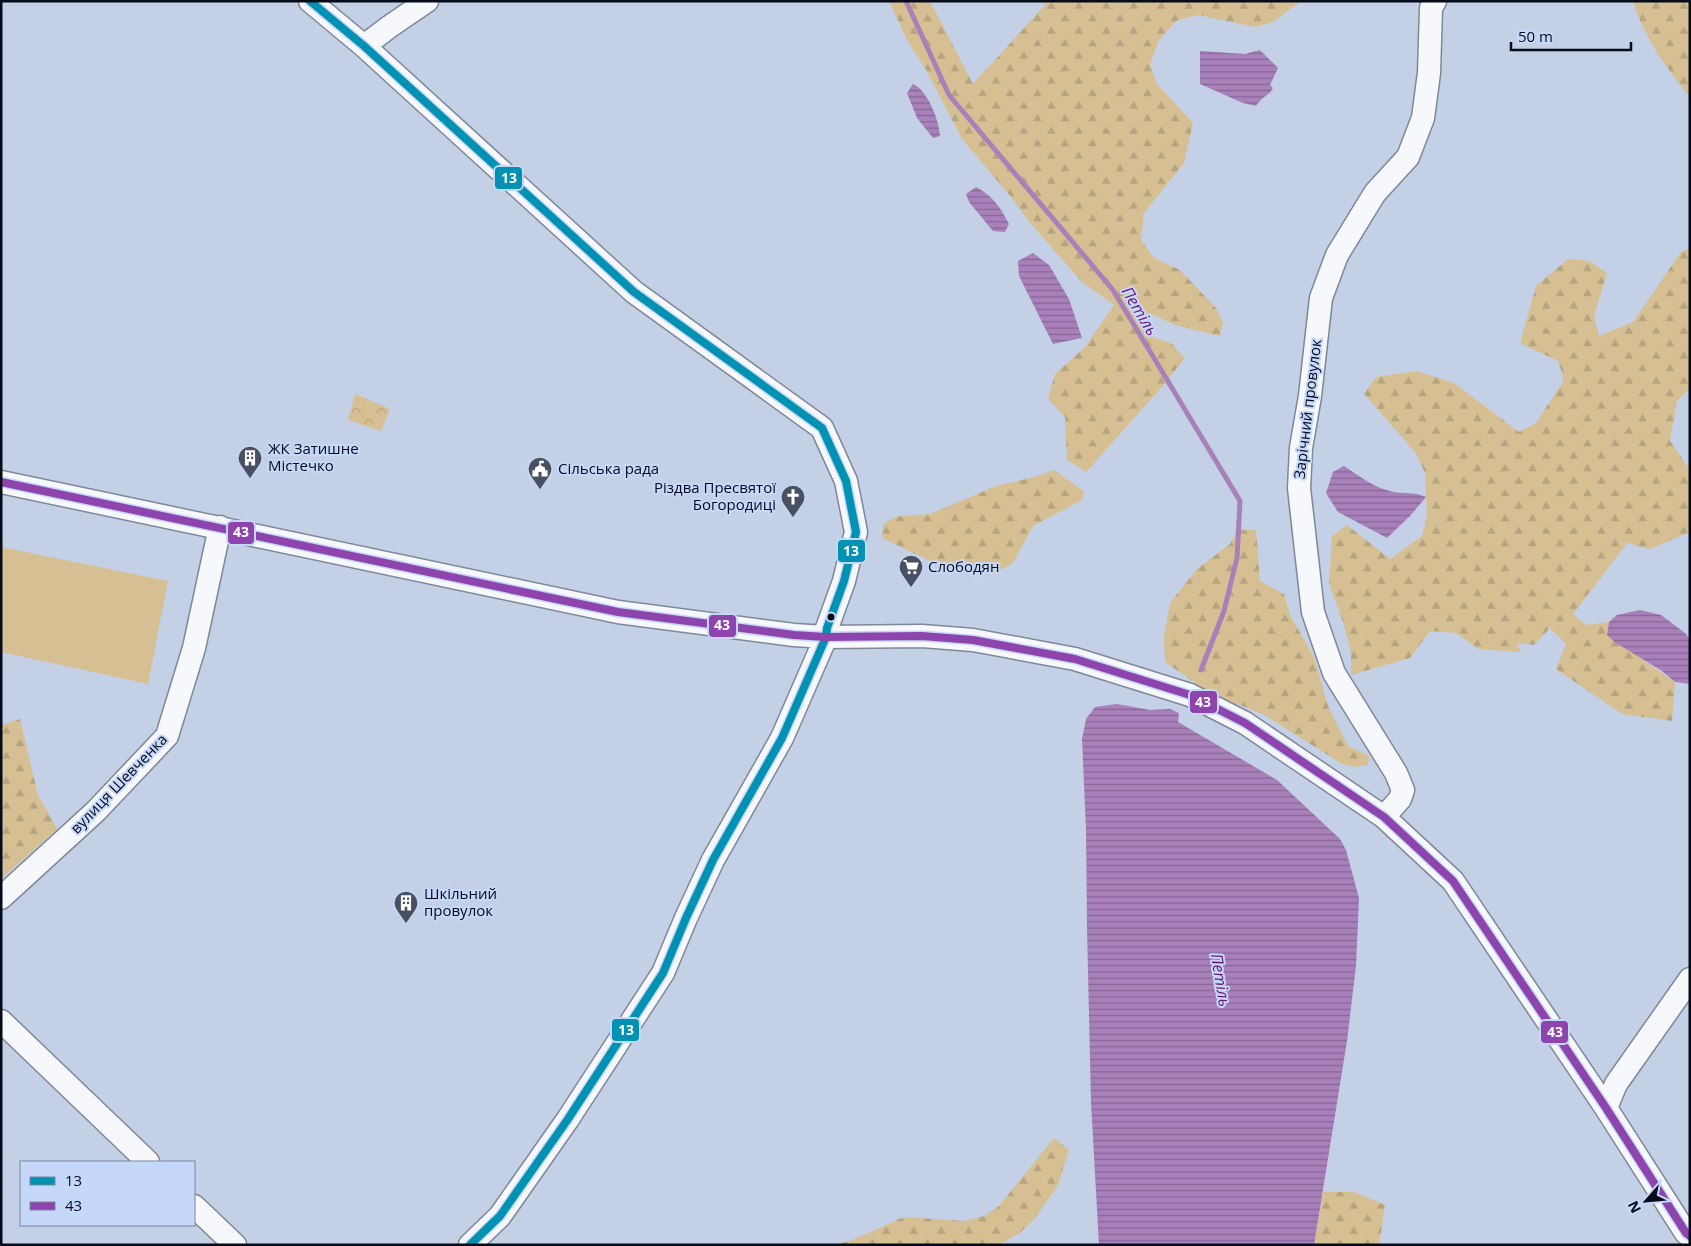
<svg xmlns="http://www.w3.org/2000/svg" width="1691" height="1246" font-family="'Open Sans',sans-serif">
  <defs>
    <pattern id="forest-firs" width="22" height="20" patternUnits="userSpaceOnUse" patternTransform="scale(1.25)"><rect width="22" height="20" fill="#d6c093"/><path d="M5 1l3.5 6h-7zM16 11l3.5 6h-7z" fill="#b6a47e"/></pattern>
    <pattern id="park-crowns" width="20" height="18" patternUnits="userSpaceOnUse" patternTransform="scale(1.25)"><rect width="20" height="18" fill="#d6c093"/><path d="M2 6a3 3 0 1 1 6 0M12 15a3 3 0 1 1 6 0" fill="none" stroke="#b6a47e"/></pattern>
    <pattern id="water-rules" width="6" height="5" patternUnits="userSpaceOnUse" patternTransform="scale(1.25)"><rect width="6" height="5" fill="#a880ba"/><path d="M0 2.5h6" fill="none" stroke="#876796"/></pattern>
  </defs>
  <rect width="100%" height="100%" fill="#c3d0e6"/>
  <!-- forest -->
  <path fill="url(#forest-firs)" d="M889,1H930L973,84L1045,5L1044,1H1301L1273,22L1255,27L1198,15L1176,21L1159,40L1150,64L1157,84L1193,123L1184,163L1144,213L1141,240L1154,258L1180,270L1216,308L1223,323L1220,336L1175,325L1151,314L1140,323L1154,338L1171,343L1185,358L1161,388L1086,472L1067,460L1065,417L1048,399L1055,374L1085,347L1114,305L1081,281L1031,224L1011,197L962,139L926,70L907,40Z
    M1633,1H1690V98C1668,69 1643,37 1633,1Z
    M1690,248V388L1677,401L1670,441L1690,470V532L1650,549L1636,546L1628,542L1573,614L1586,625L1609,622L1607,635L1675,682L1672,721L1622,714L1556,669L1566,644L1550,628L1534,645L1517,643L1521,652L1478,649L1456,633L1430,631L1410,658L1351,675V653L1344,625L1329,583L1332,536L1347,525L1390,559L1422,536L1427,516L1425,473L1415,452L1364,394L1376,377L1416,371L1454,383L1519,432L1536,423L1564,380L1558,361L1520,343L1536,286L1568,259L1589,261L1607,273L1594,316L1599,336L1633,322L1681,252Z
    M1054,470L1084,491L1082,500L1033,526L1013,563L995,573L953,572L882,538L883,525L891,519L900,516L930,514L996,486L1034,477Z
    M1238,530H1256L1260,581L1284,594L1290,615L1314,657L1328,706L1348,746L1369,756L1368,765L1355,767L1342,764L1266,716L1248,708L1214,696L1165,662L1164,637L1170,603L1197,569L1230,544Z
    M20,719L38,795L57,829L1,879V725Z
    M1054,1138L1069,1150L1058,1185L1036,1217L1020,1233L998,1245H831L850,1241L904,1217L964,1221L984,1216L999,1206Z
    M1323,1192H1354L1385,1205L1379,1245H1314Z"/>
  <!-- park -->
  <path fill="url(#park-crowns)" d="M355,394L390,409L381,431L348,420Z"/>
  <!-- garden -->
  <path fill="#d6c093" d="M1,547L168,581L148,684L1,652Z"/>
  <!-- water -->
  <path fill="url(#water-rules)" d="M1260,50L1278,68L1270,85L1273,88C1269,96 1262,96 1256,106L1243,103L1200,84V51L1245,54Z
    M913,84C928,91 939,120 940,136L933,138L917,118L907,93Z
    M976,187C992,195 1001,208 1009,224L1005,232L993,231L969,202L966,194Z
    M1033,253L1049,265L1069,299L1082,338L1053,344L1019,276L1018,261Z
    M1344,466C1358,475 1373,487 1390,491C1403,495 1413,491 1426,497L1410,516L1387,538L1338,512L1326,493L1333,472Z
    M1640,610L1661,615L1685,633L1690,639V684L1675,682L1662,671L1616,643L1607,635L1609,622L1617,615Z
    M1117,704L1150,710L1170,709L1179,713L1178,722L1277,780L1340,839L1346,850L1359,898L1356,966L1347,1041L1314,1245H1099L1091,1102L1087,928L1086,829L1082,739L1086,719L1095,707Z"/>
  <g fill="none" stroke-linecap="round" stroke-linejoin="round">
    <!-- stream -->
    <path stroke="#a880ba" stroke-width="5" d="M906,1L949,95L1113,290L1240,501L1237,558L1224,611L1201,670"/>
    <defs>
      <path id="minor" d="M310,1L364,46L634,292L822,428L846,481L856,532L844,581L827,628L826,637L782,738L713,860L686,918L663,973L568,1119L500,1216L470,1245
        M364,46L389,27L427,1
        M1,482L618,612L794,635L826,637L922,636L973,640L1075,659L1190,695L1245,723L1384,817L1453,881L1606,1108L1686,1233L1690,1236
        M1384,817L1400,799L1403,790L1396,773L1334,673L1313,612L1299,488L1301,448L1310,396L1321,298L1337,255L1375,193L1408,157L1423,118L1429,73L1431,8L1435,1
        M1,898L96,811L167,736L194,648L220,527
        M1,1021L148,1162
        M1606,1108L1616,1084L1690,979
        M194,1206L235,1245"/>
    </defs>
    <!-- minor casing -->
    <use href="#minor" stroke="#7f8899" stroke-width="25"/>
    <!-- minor -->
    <use href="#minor" stroke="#f6f8fb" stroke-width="22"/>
    <defs>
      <path id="bus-1" d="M310,1L364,46L634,292L822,428L846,481L856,532L844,581L827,628L826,637L782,738L713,860L686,918L663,973L568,1119L500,1216L470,1245"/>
      <path id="bus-2" d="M1,482L618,612L794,635L826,637L922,636L973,640L1075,659L1190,695L1245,723L1384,817L1453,881L1606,1108L1686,1233L1690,1236"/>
    </defs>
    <!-- bus-1 casing -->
    <use href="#bus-1" stroke="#c6d8f9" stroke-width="11"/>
    <!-- bus-2 casing -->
    <use href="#bus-2" stroke="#c6d8f9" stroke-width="11"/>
    <!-- bus-1 -->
    <use href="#bus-1" stroke="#0191b3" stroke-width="8"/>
    <!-- bus-2 -->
    <use href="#bus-2" stroke="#8e44ad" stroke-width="8"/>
  </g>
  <!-- icons -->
  <defs>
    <symbol id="building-pin" viewBox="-11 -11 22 30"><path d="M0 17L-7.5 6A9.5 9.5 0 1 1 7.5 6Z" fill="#485061" stroke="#c6d8f9"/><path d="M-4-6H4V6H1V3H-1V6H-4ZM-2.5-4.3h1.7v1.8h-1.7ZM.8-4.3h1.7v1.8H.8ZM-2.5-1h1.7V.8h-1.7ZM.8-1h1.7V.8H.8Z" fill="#fff"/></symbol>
    <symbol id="civic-pin" viewBox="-11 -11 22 30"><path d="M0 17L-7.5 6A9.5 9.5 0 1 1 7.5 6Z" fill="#485061" stroke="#c6d8f9"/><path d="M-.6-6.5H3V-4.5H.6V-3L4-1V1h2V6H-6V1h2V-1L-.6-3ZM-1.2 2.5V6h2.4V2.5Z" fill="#fff"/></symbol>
    <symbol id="church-pin" viewBox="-11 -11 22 30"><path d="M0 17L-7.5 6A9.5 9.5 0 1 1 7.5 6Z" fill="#485061" stroke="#c6d8f9"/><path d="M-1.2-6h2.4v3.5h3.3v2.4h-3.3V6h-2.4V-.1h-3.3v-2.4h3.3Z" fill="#fff"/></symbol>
    <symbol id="supermarket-pin" viewBox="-11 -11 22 30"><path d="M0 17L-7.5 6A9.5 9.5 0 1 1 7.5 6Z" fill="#485061" stroke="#c6d8f9"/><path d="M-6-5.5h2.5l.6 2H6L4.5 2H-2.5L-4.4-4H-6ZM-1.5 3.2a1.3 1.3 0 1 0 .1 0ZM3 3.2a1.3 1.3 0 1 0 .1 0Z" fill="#fff"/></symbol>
  </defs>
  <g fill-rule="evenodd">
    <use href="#building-pin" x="236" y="444" width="28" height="38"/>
    <use href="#civic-pin" x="526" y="455" width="28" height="38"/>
    <use href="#church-pin" x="779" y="483" width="28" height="38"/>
    <use href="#supermarket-pin" x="897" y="553" width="28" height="38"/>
    <use href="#building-pin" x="392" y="889" width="28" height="38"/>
  </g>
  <!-- markers -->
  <circle fill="#050b19" stroke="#c6d8f9" stroke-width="2" cx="831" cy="617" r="4.5"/>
  <g text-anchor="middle" stroke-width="4" stroke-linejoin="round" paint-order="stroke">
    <!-- street labels -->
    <g font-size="15" fill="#050b19" stroke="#c6d8f9">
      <text transform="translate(1308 409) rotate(-83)" y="5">Зарічний провулок</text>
      <text transform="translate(119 784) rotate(-46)" y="5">вулиця Шевченка</text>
    </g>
    <!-- poi labels -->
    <g font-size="15" fill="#050b19" stroke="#c6d8f9" text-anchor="start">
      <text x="268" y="454">ЖК Затишне<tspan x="268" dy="17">Містечко</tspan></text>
      <text x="558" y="474">Cільська рада</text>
      <text x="776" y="493" text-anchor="end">Різдва Пресвятої<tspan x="776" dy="17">Богородиці</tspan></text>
      <text x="928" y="572">Слободян</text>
      <text x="424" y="899">Шкільний<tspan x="424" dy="17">провулок</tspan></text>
    </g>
    <!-- water labels -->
    <g font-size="16" font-style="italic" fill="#681574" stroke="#c6d8f9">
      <text transform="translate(1140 311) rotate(59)" y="6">Петіль</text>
      <text transform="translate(1221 980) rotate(81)" y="6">Петіль</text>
    </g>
  </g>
  <g stroke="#c6d8f9" stroke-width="2">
    <rect x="494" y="166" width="29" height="24" rx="5" fill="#0191b3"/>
    <rect x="227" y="521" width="28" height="24" rx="5" fill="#8e44ad"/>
    <rect x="837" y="539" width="29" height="24" rx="5" fill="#0191b3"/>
    <rect x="708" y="614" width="29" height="24" rx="5" fill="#8e44ad"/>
    <rect x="1189" y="690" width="29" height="24" rx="5" fill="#8e44ad"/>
    <rect x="611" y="1018" width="29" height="24" rx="5" fill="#0191b3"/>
    <rect x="1540" y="1020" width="29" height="24" rx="5" fill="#8e44ad"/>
  </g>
  <g font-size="14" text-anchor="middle" font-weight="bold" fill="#fff">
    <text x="509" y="183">13</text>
    <text x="241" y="537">43</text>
    <text x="851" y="556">13</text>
    <text x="722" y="630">43</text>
    <text x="1203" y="707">43</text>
    <text x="626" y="1035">13</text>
    <text x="1555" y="1037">43</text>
  </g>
  <!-- border -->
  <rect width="1691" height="1246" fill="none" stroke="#050b19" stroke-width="5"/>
  <!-- legend -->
  <rect x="20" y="1161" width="175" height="65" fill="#c6d8f9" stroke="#79869f"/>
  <rect x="30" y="1177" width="25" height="8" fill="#0191b3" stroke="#79869f"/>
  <text x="65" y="1186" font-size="15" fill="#050b19">13</text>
  <rect x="30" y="1202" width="25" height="8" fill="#8e44ad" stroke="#79869f"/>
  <text x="65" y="1211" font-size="15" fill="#050b19">43</text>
  <!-- north arrow -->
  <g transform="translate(1646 1201) rotate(243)" stroke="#c6d8f9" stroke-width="4" paint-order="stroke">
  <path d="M0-4L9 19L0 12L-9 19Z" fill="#050b19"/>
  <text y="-8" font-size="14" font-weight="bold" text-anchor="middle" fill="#050b19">N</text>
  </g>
  <!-- scale -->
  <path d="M1511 42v8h120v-8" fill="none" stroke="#050b19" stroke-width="2.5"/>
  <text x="1518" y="42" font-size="15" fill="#050b19" stroke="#c6d8f9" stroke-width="4" paint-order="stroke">50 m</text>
</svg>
